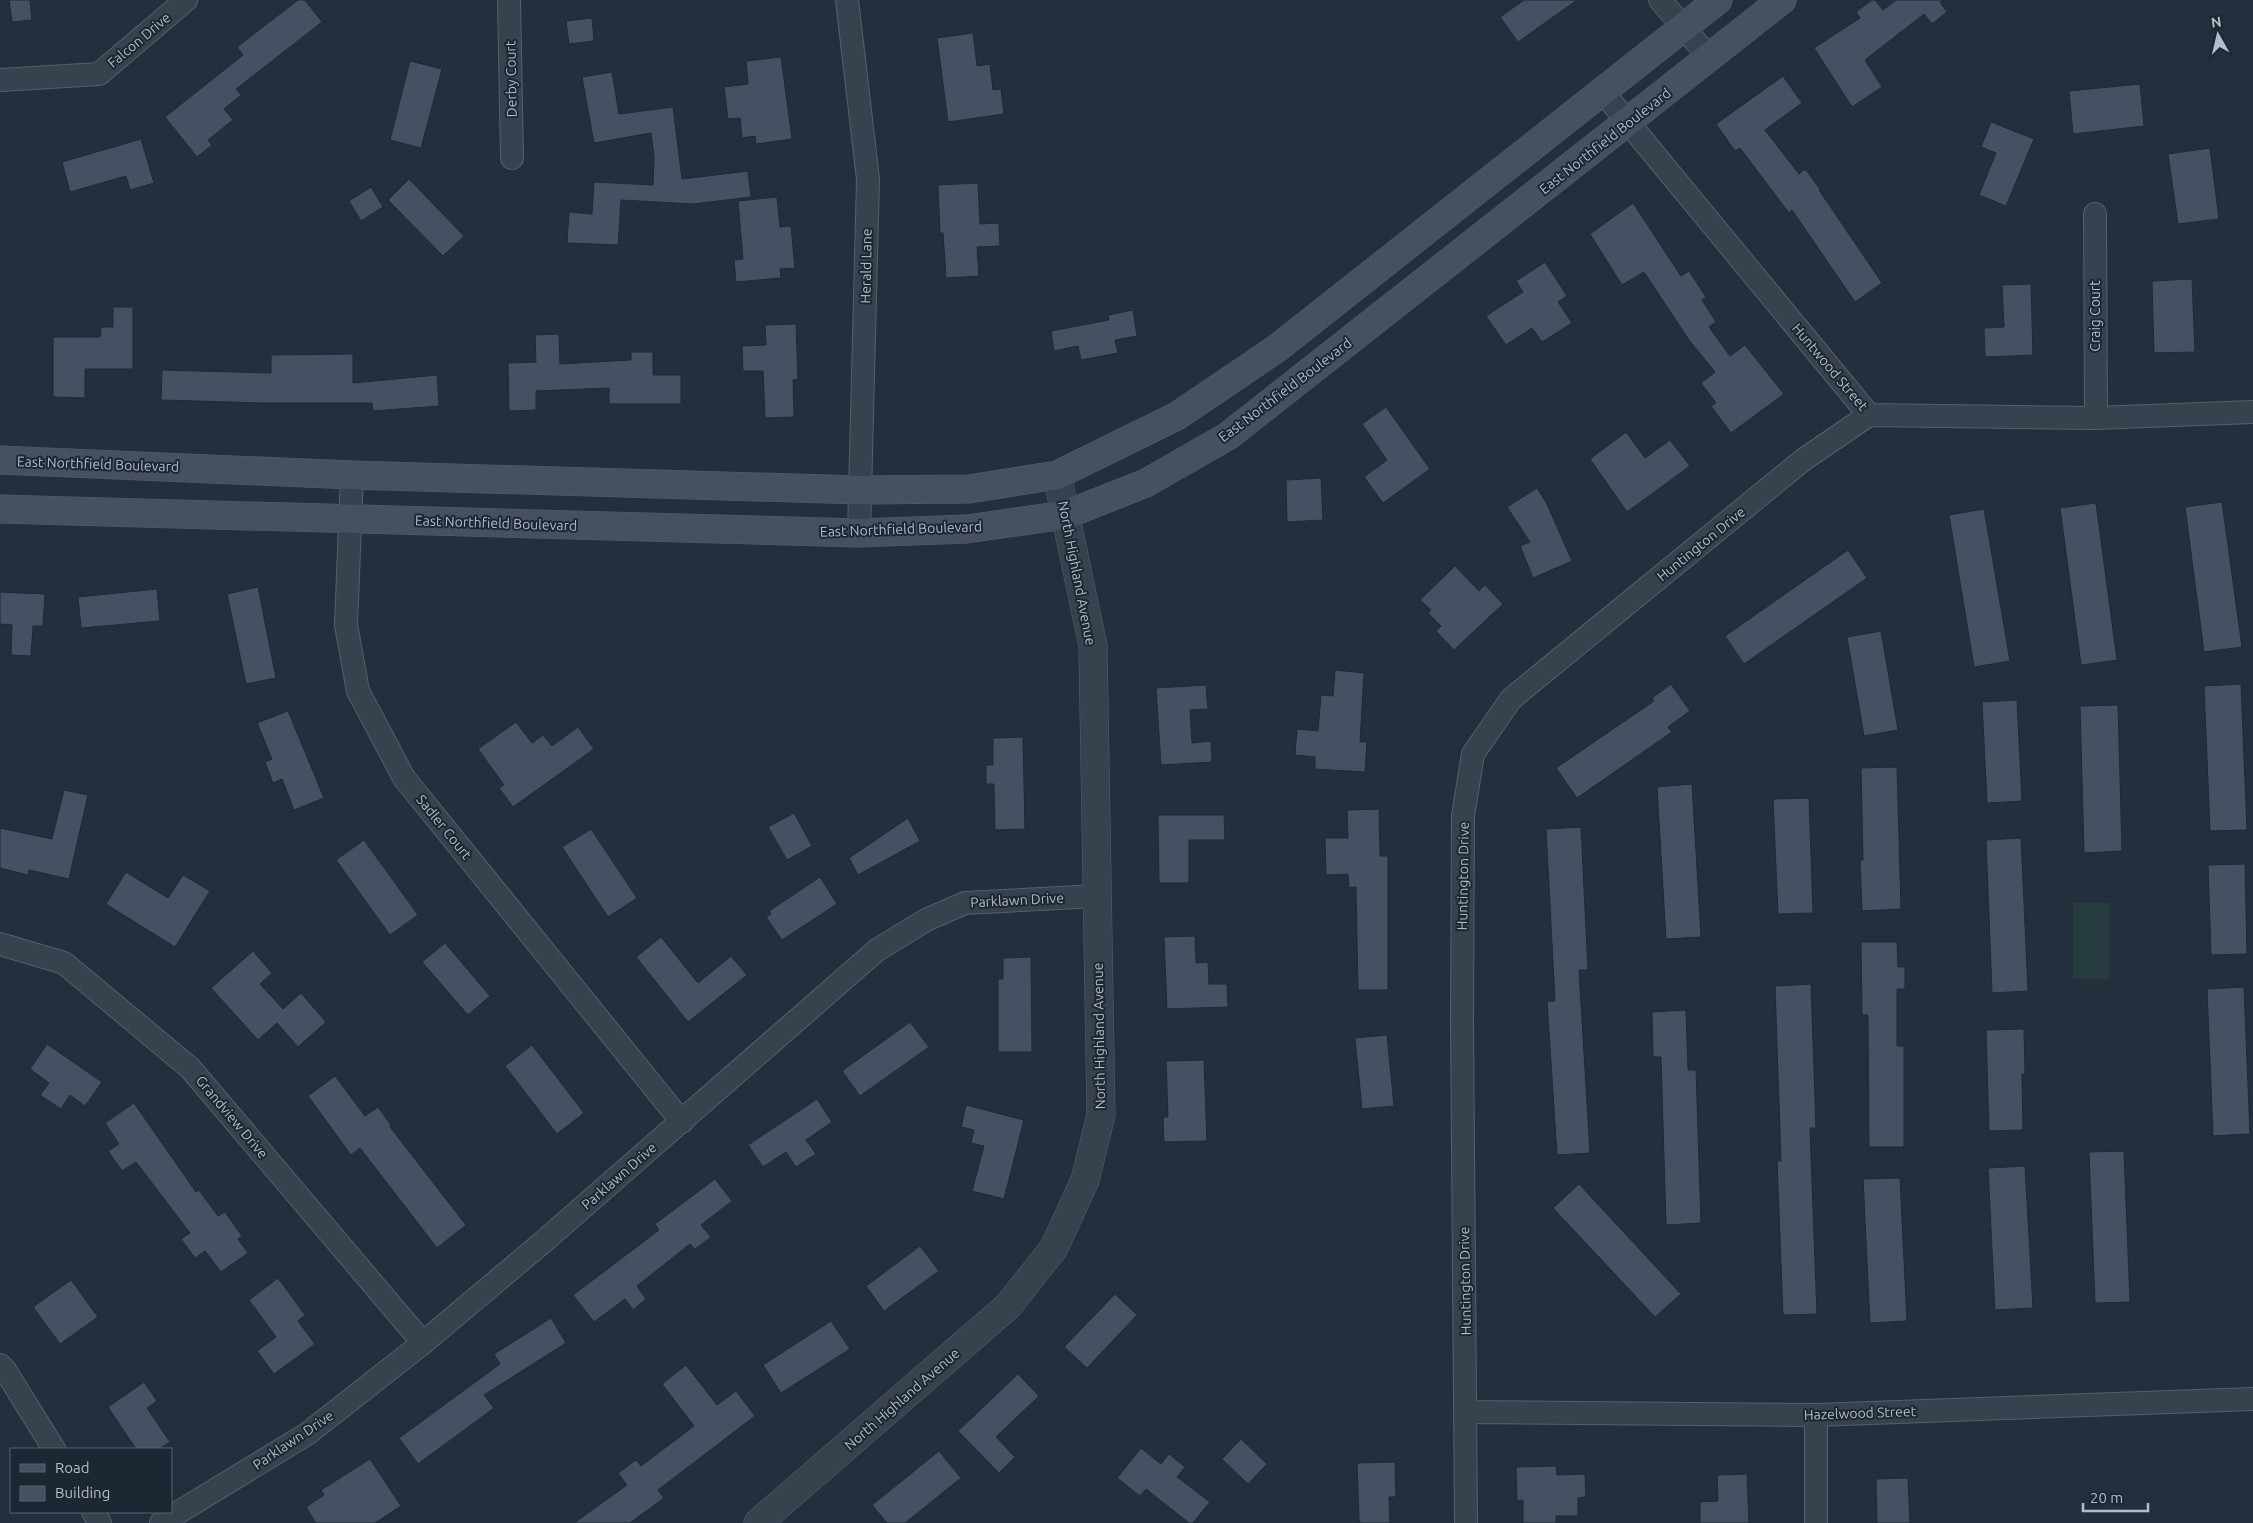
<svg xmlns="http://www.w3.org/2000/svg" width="2253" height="1523" font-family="Ubuntu,sans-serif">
  <rect width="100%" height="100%" fill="#242f3e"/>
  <!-- green -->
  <path fill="#263c3f" d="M2073,902L2109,903V979H2073Z"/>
  <!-- building -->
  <path fill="#455162" stroke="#1f2835" d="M9,0H30L32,20L12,22Z
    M298,0H305L322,22L236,89L241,95L224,109L233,120L208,140L212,145L197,157L165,117L243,55L237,47Z
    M1524,0H1577L1518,42L1500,17Z
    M1872,0H1875L1883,10L1896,0H1943L1940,2L1947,12L1932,24L1924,14L1865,60L1882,87L1852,107L1814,48L1860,18L1856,12Z
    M592,18L594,41L569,44L566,21Z
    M973,33L977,66L990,64L993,90L1001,89L1004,114L948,122L937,38Z
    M781,57L792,139L756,144L755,136L742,138L740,118L728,119L724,87L748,84L746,61Z
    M410,61L442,69L421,148L390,140Z
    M612,72L619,114L673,107L682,179L748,171L751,197L693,204L621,200L618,245L567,243L569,212L592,214L594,182L653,185L654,157L651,133L594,143L582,77Z
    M1783,76L1802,103L1765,130L1799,174L1805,169L1820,189L1819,190L1882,283L1855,302L1792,210L1789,213L1740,148L1735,151L1716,124Z
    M2140,84L2144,126L2073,134L2069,91Z
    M1991,122L2034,139L2006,206L1979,195L1996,153L1981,147Z
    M141,139L154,183L130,190L126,176L70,192L62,162Z
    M2210,148L2219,219L2178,224L2168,154Z
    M409,179L464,236L443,256L388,200Z
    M978,183L980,224L999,223L1000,246L977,247L979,276L946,278L943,233H940L938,185Z
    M371,187L383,207L361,221L349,201Z
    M777,197L780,227L791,226L795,268L780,269L781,278L736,282L734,260L743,259L738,201Z
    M1633,203L1681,276L1689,271L1706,297L1702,300L1716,322L1709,327L1730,356L1745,345L1784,394L1731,433L1711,406L1716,403L1701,383L1715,372L1689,340L1644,272L1622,285L1590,234Z
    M1545,262L1567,296L1558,302L1572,323L1542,342L1532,328L1506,345L1486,316L1523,292L1516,281Z
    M2192,279L2195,352L2154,353L2152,281Z
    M2031,284L2033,355L1985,357L1984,328L2004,327L2002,285Z
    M113,307H133V369H85V398L53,397V337H100L101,327H113Z
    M1133,310L1137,336L1115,340L1118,353L1081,360L1078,346L1054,351L1051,331L1109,320L1108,315Z
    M796,324L798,379L793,380L794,417L765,418L763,371H743L742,346L766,345L765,325Z
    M559,334L560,364L631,360V352H653V375H681V404H609V388L536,391V410L509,411L508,363L536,362L535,335Z
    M353,354V383L437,375L439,406L373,411L372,403H262L161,400L162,370L271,373V355Z
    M1386,407L1430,469L1383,503L1364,477L1387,460L1362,424Z
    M1626,432L1645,458L1670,440L1690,466L1627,512L1590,459Z
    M1321,478L1323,520L1287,522L1286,480Z
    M1537,488L1547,504L1572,561L1533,578L1520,546L1530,542L1507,507Z
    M2222,502L2242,647L2204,652L2185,507Z
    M2096,503L2117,660L2081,665L2060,508Z
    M1984,509L2010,661L1974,667L1949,515Z
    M1848,550L1867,578L1744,664L1725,636Z
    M1455,566L1479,591L1485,585L1503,604L1454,650L1436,631L1441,626L1428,613L1431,610L1420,600Z
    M258,587L276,678L246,684L227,594Z
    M157,589L160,621L81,628L78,597Z
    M0,592L45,594L43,626H33L31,656L11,655L12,625L0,624Z
    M1881,631L1898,730L1864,736L1847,637Z
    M1335,670L1364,673L1360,742H1367L1365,772L1315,769V757L1295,755L1297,729L1318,731L1321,695L1333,696Z
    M1671,684L1690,711L1668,727L1672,732L1577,798L1556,768L1654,701L1652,698Z
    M2241,684L2247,830L2210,831L2204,686Z
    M1206,685L1208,709L1190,710L1192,743L1211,741L1212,762L1161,765L1156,688Z
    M2017,700L2022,801L1987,803L1982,702Z
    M2118,705L2122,851L2084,853L2080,706Z
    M288,711L324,798L294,810L282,779L273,783L265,762L272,759L257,723Z
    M516,722L532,743L543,735L552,746L578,727L594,749L513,807L499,788L504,785L478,749Z
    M1023,737L1025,829L995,830L994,784H986V765H993V738Z
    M1897,767L1901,909L1862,911L1860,860H1863L1861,768Z
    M1692,784L1701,937L1666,939L1657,787Z
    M64,790L88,795L69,879L29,870L28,875L0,868V828L52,839Z
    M1809,798L1813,913L1778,914L1773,799Z
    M1379,809L1380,856H1388V990H1358L1356,887L1349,888L1348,874L1326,875L1325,838H1348L1347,810Z
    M794,813L812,846L787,860L768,827Z
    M1158,815H1224L1225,840H1189V883H1159Z
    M908,818L920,841L858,875L849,858Z
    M1581,827L1588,970H1579L1590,1153L1557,1155L1547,1001H1555L1546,829Z
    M591,829L637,898L608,917L562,847Z
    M2021,838L2028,991L1992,993L1986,840Z
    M364,840L418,915L390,935L336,860Z
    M2245,864L2247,954L2211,955L2208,865Z
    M126,872L168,898L183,875L210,891L175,947L106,904Z
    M820,877L837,904L782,940L766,917L771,914L769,911Z
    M1195,936L1196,963L1208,962L1209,984H1227L1228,1007L1167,1009L1164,937Z
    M661,937L698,983L731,956L747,975L688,1022L636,957Z
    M1861,942H1897L1898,967H1905V989H1897V1046H1904V1147H1869L1868,1015H1862Z
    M445,943L490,996L468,1015L422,962Z
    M253,951L272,973L260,984L283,1009L301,993L326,1022L298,1047L277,1023L258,1040L211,988Z
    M1031,957L1032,1052H998V979H1003V958Z
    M1811,984L1816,1128H1810L1817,1314L1783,1315L1777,1161H1781L1775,986Z
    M2244,987L2250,1134L2213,1136L2207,989Z
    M1686,1010L1688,1070H1696L1701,1223L1666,1225L1661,1057H1653L1652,1012Z
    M910,1022L929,1047L860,1096L842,1071Z
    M2024,1029L2025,1074H2022L2023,1130L1989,1131L1986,1030Z
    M1387,1035L1394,1106L1362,1109L1355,1038Z
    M47,1044L102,1082L85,1106L70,1095L61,1109L40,1095L49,1083L30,1069Z
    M532,1045L584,1113L557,1134L505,1066Z
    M1204,1060L1207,1141L1164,1142L1163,1117H1168L1166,1061Z
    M335,1076L365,1116L378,1107L391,1125L390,1127L466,1225L437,1248L360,1148L351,1155L308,1096Z
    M817,1099L832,1122L806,1140L816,1154L796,1167L786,1152L763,1167L748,1145Z
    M134,1103L196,1192L199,1190L218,1216L225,1212L242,1236L238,1239L248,1253L221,1272L205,1251L195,1258L181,1239L190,1233L136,1162L122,1171L108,1151L119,1144L105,1123Z
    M966,1105L1024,1120L1004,1199L972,1191L984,1146L971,1143L974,1130L961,1127Z
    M2124,1151L2130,1302L2095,1303L2089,1152Z
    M2025,1166L2033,1308L1995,1310L1988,1168Z
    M1900,1178L1907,1321L1870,1323L1863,1179Z
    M715,1179L732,1201L701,1225L711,1237L695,1249L690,1244L637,1286L646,1299L633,1310L625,1299L594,1322L573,1295L659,1230L655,1224Z
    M1579,1184L1681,1294L1655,1317L1553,1208Z
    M920,1246L939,1271L884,1311L866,1286Z
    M278,1278L305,1315L298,1321L315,1344L274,1374L257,1351L276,1337L249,1300Z
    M71,1280L98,1317L60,1344L33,1307Z
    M1115,1294L1137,1315L1087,1368L1064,1347Z
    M551,1318L566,1343L484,1395L494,1408L418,1464L399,1438L500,1364L494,1354Z
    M831,1321L850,1349L781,1393L763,1365Z
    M686,1365L717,1405L736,1391L755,1416L658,1490L664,1498L630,1523H574L627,1485L618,1473L636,1460L641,1466L694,1426L662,1384Z
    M1018,1374L1039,1396L996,1437L1015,1457L999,1473L958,1431Z
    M144,1382L157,1401L147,1408L170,1442L159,1449H136L108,1407Z
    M1241,1439L1267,1464L1248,1484L1222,1459Z
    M1141,1448L1161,1464L1169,1454L1185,1467L1177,1477L1210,1502L1193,1523H1189L1146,1489L1140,1496L1117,1478Z
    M939,1451L961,1478L905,1523H887L872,1505Z
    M370,1459L401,1506L375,1523H316L306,1507L324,1495L321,1490Z
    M1395,1462L1396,1497H1389L1390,1523H1360L1359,1519L1357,1463Z
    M1556,1466L1557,1475L1585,1474L1586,1497L1578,1498V1516H1556V1523H1523V1500L1517,1501L1516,1467Z
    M1747,1474L1749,1523H1700V1502L1718,1501L1717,1475Z
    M1908,1478L1910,1523H1877L1876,1479Z"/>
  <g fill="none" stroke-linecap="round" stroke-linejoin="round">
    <defs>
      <path id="minor" d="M509,0L512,158
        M847,0L868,179L859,533
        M1660,0L1710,58
        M0,80L99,74L186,0
        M1603,92L1869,415L2096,418L2253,412
        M2095,214L2096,418
        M352,475L346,625L358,691L404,778L682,1122
        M0,944L64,963L190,1068L423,1343
        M0,1365L5,1370L54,1449
        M1467,1412L1816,1415L2253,1399
        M1816,1415V1523
        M93,1512L100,1523
        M161,1523L307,1434L423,1343L543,1242L877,950L926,920L965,903L1097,896
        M1466,1523L1462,1022L1463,816L1473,754L1511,699L1803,460L1869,415"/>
      <path id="tertiary" d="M758,1523L1008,1306L1054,1248L1085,1180L1101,1115L1093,646L1057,475"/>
      <path id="secondary" d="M0,460L352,475L860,490L969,489L1057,475L1177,416L1276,349L1718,0
        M0,509L859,533L967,529L1065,515L1146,483L1228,436L1782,0"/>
    </defs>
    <!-- minor casing -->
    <use href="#minor" stroke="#565f6c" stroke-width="24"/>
    <!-- tertiary casing -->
    <use href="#tertiary" stroke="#565f6c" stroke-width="29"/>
    <!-- secondary casing -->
    <use href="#secondary" stroke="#565f6c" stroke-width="29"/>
    <!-- minor -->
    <use href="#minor" stroke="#38414e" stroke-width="22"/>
    <!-- tertiary -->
    <use href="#tertiary" stroke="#38414e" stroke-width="28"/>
    <!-- secondary -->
    <use href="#secondary" stroke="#465061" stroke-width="28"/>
  </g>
  <g text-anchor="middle" stroke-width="4" stroke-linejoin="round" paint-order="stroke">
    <!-- street labels -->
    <g font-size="14" fill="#b4bcc9" stroke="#1d2633">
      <text transform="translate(139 40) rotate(-40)" y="5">Falcon Drive</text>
      <text transform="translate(511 79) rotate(-91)" y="5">Derby Court</text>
      <text transform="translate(1605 141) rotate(-38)" y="5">East Northfield Boulevard</text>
      <text transform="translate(866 266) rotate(-89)" y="5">Herald Lane</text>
      <text transform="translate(2095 316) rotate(-90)" y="5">Craig Court</text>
      <text transform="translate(1830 367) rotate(50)" y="5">Huntwood Street</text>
      <text transform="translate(1285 390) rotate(-37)" y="5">East Northfield Boulevard</text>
      <text transform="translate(98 464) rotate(2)" y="5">East Northfield Boulevard</text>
      <text transform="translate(496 523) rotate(2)" y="5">East Northfield Boulevard</text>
      <text transform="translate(901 529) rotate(-2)" y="5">East Northfield Boulevard</text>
      <text transform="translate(1701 544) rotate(-39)" y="5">Huntington Drive</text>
      <text transform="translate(1077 573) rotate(79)" y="5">North Highland Avenue</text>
      <text transform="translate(444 827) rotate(51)" y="5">Sadler Court</text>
      <text transform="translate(1463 876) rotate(-89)" y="5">Huntington Drive</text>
      <text transform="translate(1017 900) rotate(-3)" y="5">Parklawn Drive</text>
      <text transform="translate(1099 1036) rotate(-91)" y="5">North Highland Avenue</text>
      <text transform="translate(232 1117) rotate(50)" y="5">Grandview Drive</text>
      <text transform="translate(619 1176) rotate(-41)" y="5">Parklawn Drive</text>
      <text transform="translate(1465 1281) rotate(-91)" y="5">Huntington Drive</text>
      <text transform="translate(902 1399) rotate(-41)" y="5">North Highland Avenue</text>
      <text transform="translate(1860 1413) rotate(-2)" y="5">Hazelwood Street</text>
      <text transform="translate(293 1440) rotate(-34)" y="5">Parklawn Drive</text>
    </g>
  </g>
  <!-- legend -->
  <rect x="10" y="1448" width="162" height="65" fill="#1d2633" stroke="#59626f"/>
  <rect x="20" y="1464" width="25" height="8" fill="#465061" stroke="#59626f"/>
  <text x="55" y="1473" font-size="15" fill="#b4bcc9">Road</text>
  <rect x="20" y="1486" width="25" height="15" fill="#455162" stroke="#59626f"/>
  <text x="55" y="1498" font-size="15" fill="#b4bcc9">Building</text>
  <!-- north arrow -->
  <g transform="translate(2218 35) rotate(352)" stroke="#1d2633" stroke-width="4" paint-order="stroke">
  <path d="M0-4L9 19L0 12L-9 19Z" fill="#b4bcc9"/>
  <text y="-8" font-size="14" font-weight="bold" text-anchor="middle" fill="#b4bcc9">N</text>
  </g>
  <!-- scale -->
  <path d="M2083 1503v8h65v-8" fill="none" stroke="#b4bcc9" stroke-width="2.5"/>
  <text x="2090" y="1503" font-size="15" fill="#b4bcc9" stroke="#1d2633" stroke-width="4" paint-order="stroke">20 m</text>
</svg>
